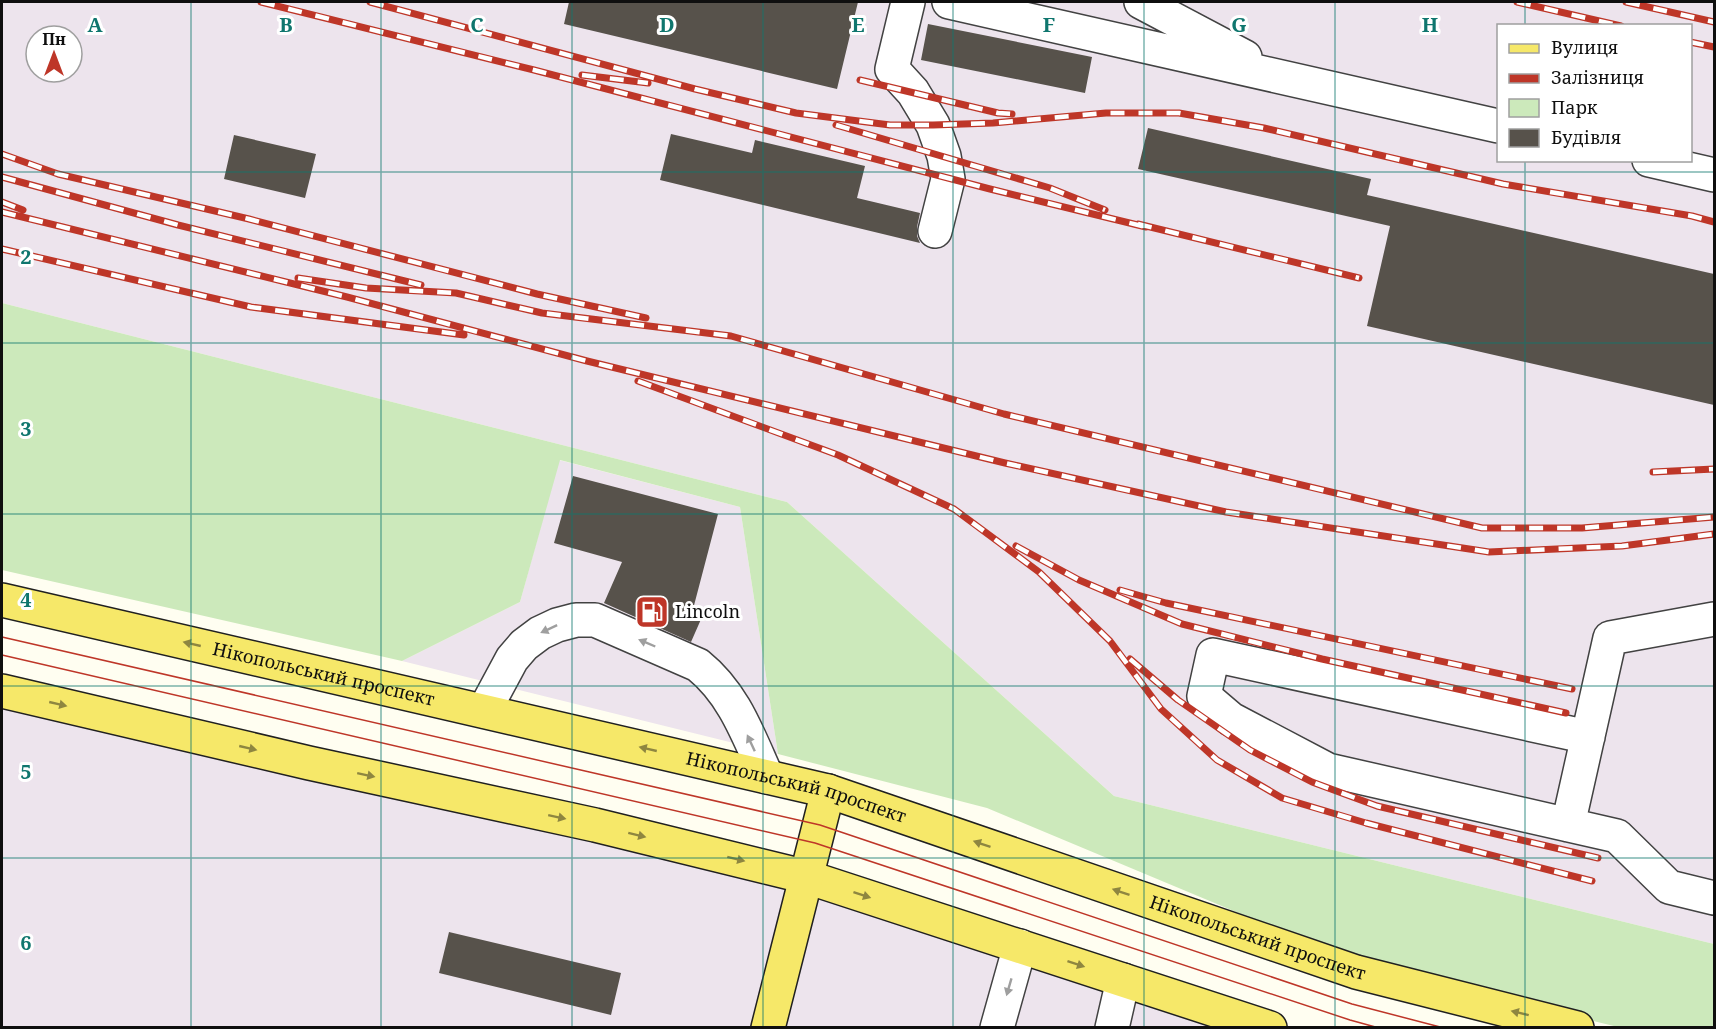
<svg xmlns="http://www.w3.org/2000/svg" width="1716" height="1029" font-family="'Noto Serif',serif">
  <rect width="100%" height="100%" fill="#fffef1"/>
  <!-- industrial -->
  <path fill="#ede4ed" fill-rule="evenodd" d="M2,2H1714V944L1114,796L787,502L2,303ZM1498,26H1690V160H1498ZM36,36H72V72H36Z
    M559,460L740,507L778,754L402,661L520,602Z
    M2,704L795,888L761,1027L2,1028Z
    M812,893L1230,1028H779Z"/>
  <!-- green -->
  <path fill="#cce9bb" d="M2,303L787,502L1114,796L1714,944V1027H1618L1363,965L987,808L778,754L740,507L560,460L520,602L402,661L2,570Z"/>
  <!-- building -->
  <path fill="#57524b" d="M569,2H858L837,89L564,24Z
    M928,24L1092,57L1085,93L921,60Z
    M1148,128L1371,179L1367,195L1714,274V405L1367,326L1390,226L1138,169Z
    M671,134L752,153L755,140L865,166L857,198L920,213L917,227V236L920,243L660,180Z
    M234,135L316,154L305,198L224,179Z
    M573,476L718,514L692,613L702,617L691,642L604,603L622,562L554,543Z
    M449,932L621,973L611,1015L439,973Z"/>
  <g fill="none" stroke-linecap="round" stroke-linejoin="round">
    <defs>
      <path id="minor" d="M908,2L892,69L913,92L933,125L944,156L948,179L935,231
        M949,2L1498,126
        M1141,2L1245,57
        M1649,160L1714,175
        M484,711L512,659L524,645L540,633L557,625L576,620H595L698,665C734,694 748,735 767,777
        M1588,737L1213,655L1204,696L1231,719L1328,770L1617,836L1669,887L1714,898
        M1568,825L1610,638L1714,619
        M997,1028L1020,946
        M1112,1028L1123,980"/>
      <g id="major">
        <path id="s1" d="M2,600L828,791L1356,972L1577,1028"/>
        <path d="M2,691L309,763L595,825L807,877L1270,1028"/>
        <path d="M768,1028L828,791"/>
      </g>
    </defs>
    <!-- minor casing -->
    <use href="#minor" stroke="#424242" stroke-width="36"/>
    <!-- major casing -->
    <use href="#major" stroke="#202020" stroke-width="36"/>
    <!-- minor -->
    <use href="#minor" stroke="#fff" stroke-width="33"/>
    <!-- major -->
    <use href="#major" stroke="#f6e869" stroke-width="33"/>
    <!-- tram -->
    <path stroke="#be3628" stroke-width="1.5" d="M2,637L820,825L1352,1004L1444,1028
      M2,655L815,843L1350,1020L1379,1028"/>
    <defs>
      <path id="rail" d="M261,2L534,70L990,189L1146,227
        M370,2L695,89L796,113L890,125H933L993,123L1106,113H1179L1264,128L1503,184L1692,216L1714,222
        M1517,2L1621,26
        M1626,2L1714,22
        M1690,42L1714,47
        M582,75L648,83
        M860,80L998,113L1012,114
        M836,125L1050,188L1105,210
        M2,154L58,174L249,219L537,294L646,318
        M2,177L178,225L421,285
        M2,202L23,210
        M2,212L347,297L587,361L1005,463L1226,512L1489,552L1622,546L1714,534
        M1138,224L1359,278
        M2,249L251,307L464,335
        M298,278L366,288L456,293L542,313L731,336L1004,414L1482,528H1582L1714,517
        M638,381L838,455L954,509L1039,572L1110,641L1161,709L1217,760L1282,798L1366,823L1592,881
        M1653,472L1714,469
        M1016,546L1079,580L1182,624L1322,659L1566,713
        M1120,590L1166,603L1572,689
        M1130,659L1178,700L1250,750L1312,782L1377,806L1598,858"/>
    </defs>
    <!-- rail casing -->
    <use href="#rail" stroke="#be3628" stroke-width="7"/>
    <!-- rail -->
    <use href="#rail" stroke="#fff" stroke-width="4.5" stroke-dasharray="14" stroke-linecap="butt"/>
  </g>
  <!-- one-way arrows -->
  <defs><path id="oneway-solid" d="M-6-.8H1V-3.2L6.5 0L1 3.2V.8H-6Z" transform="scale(1.5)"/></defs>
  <g fill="#9f9f9f">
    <use href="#oneway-solid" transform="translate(549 629) rotate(155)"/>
    <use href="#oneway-solid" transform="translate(647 643) rotate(-157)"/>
    <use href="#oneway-solid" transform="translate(751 743) rotate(-115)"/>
    <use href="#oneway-solid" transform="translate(1009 987) rotate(106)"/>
  </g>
  <g fill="#8e8640">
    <use href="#oneway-solid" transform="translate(192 644) rotate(-167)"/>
    <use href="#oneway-solid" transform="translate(58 704) rotate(13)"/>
    <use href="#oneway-solid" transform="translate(248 748) rotate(13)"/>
    <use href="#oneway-solid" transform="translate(648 749) rotate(-167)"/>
    <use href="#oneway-solid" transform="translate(366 775) rotate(12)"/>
    <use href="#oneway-solid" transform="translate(557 817) rotate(12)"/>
    <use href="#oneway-solid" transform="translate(637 835) rotate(14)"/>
    <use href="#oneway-solid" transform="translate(982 844) rotate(-161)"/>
    <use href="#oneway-solid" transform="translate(736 859) rotate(14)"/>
    <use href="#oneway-solid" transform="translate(1121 892) rotate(-161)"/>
    <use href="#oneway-solid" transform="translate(862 895) rotate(18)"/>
    <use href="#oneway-solid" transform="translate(1076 964) rotate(18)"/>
    <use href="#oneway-solid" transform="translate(1520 1013) rotate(-166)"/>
  </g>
  <!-- grid -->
  <path fill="none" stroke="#0f766e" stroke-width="1.5" stroke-opacity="0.55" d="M191,2V1028M381,2V1028M572,2V1028M763,2V1028M953,2V1028M1144,2V1028M1335,2V1028M1525,2V26M1525,160V1028M2,172H1714M2,343H1714M2,514H1714M2,686H1714M2,858H1714"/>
  <!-- icons -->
  <defs>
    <symbol id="fuel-square" viewBox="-11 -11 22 22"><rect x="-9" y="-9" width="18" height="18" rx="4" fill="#be3628" stroke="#fff"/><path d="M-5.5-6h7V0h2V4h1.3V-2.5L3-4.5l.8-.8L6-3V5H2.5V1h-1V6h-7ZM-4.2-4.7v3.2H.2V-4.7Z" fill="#fff"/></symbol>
  </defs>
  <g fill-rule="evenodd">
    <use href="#fuel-square" x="633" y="593" width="38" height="38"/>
  </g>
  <g text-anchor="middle" stroke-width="6" stroke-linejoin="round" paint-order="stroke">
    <!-- poi labels -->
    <g font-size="18" fill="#0f0f0f" stroke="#fff" text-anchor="start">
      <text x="675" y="618">Lincoln</text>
    </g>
    <!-- street labels -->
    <g font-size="18" fill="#0f0f0f" stroke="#fff">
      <text dy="6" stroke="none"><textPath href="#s1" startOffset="330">Нікопольський проспект</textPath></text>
      <text dy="6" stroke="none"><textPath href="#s1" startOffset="816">Нікопольський проспект</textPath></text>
      <text dy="6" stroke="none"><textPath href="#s1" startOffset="1302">Нікопольський проспект</textPath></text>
    </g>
  </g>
  <g font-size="20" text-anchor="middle" font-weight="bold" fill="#0f766e" stroke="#fff" stroke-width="6" stroke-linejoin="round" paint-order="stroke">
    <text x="95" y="32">A</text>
    <text x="286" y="32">B</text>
    <text x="477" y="32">C</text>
    <text x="667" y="32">D</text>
    <text x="858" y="32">E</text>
    <text x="1049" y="32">F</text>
    <text x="1239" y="32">G</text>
    <text x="1430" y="32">H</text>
    <text x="26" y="264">2</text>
    <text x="26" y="436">3</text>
    <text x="26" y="607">4</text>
    <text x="26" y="779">5</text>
    <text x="26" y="950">6</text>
  </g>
  <!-- border -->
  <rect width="1716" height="1029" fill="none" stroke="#0f0f0f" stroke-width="6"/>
  <!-- legend -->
  <rect x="1497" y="24" width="195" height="138" fill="#ffffff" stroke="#9f9f9f" stroke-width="1.5"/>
  <rect x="1509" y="44" width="30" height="9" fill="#f6e869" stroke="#9f9f9f" stroke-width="1.5"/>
  <text x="1551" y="54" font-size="18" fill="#0f0f0f">Вулиця</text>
  <rect x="1509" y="74" width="30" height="9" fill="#be3628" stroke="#9f9f9f" stroke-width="1.5"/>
  <text x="1551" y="84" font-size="18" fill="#0f0f0f">Залізниця</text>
  <rect x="1509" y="99" width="30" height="18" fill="#cce9bb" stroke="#9f9f9f" stroke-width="1.5"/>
  <text x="1551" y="114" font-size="18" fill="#0f0f0f">Парк</text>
  <rect x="1509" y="129" width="30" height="18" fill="#57524b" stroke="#9f9f9f" stroke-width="1.5"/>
  <text x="1551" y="144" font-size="18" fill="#0f0f0f">Будівля</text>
  <!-- north arrow -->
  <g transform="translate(54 54)"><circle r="28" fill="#ffffff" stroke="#9f9f9f" stroke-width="1.5"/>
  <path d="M0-4.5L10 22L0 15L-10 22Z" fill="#be3628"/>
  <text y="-9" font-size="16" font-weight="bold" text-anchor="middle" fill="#0f0f0f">Пн</text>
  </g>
</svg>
